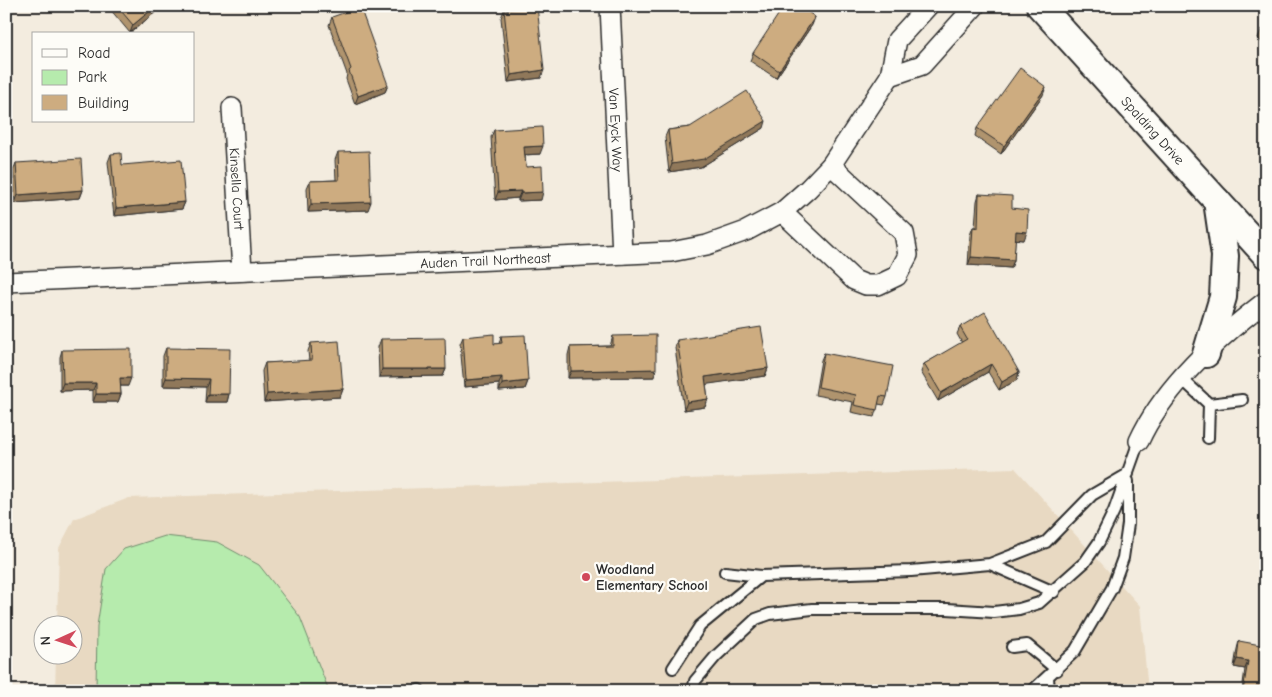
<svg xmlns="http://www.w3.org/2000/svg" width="1272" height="697" font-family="'Comic Neue',sans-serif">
  <rect width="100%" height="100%" fill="#f3ecdf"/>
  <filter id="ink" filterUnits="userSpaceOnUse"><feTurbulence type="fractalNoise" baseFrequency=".02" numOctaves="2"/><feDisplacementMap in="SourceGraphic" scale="10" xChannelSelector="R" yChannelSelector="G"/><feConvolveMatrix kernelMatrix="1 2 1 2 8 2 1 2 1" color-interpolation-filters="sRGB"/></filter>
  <g filter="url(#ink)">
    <!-- built -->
    <path fill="#e8d9c2" d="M1015,468L1140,606L1148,691H55L56,655L72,654V624H57L59,548L74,519L129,498Z"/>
    <!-- green -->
    <path fill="#b6ebad" stroke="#708b6c" d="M165,536L217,542L259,565L300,617L329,691H96L97,626L106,569L124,549Z"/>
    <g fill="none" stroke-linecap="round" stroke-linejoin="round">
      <defs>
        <path id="lane" d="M1181,378L1209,404L1208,438
          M1209,404L1242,400
          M990,564L1054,592
          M725,572L761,576L911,571L990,564L1046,542L1092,495L1128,474
          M1012,647L1027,645L1057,670
          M673,668L700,626L761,576
          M1048,677L1049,691
          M419,691V690
          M693,691L695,681L716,656L756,619L770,614L812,609H947L994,612L1019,609L1039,603L1085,562L1099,542L1114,511L1139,441
          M1032,691L1075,651L1112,588L1123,558L1128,524V481"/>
        <g id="street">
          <path id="s1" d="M610,6L622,254"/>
          <path d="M890,76L922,65L975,6"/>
          <path id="s2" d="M232,108L242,271"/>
          <path d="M782,212L854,280L866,285H878L897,276L908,255L904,233L831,165"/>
          <path id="s3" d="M6,282L671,252L707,245L746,231L782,212L808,189L831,165L890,76L897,40L928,6"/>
          <path d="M1139,441C1164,386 1219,337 1266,301"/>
        </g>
        <g id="secondary">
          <path id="s4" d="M1040,6L1266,255"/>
          <path d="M1206,354L1223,297L1225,256L1217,201"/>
        </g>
      </defs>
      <!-- lane casing -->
      <use href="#lane" stroke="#2b2b2b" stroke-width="14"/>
      <!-- street casing -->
      <use href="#street" stroke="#2b2b2b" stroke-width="22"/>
      <!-- secondary casing -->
      <use href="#secondary" stroke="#2b2b2b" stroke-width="30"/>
      <!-- lane -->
      <use href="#lane" stroke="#fdfcf7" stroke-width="10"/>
      <!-- street -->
      <use href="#street" stroke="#fdfcf7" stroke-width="19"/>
      <!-- secondary -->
      <use href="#secondary" stroke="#fdfcf7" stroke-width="26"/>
    </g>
    <!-- wall -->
    <path fill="#b0946e" stroke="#2b2b2b" d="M110,6H163L130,33L110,9Z
      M504,10L541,78L508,82L501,18Z
      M332,17L388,85L385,92L355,104L346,79L347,74L329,25Z
      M815,17L812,25L776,78L750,61L753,53Z
      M1266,26V47L1258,38L1261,30Z
      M1043,95L1001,154L975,136L977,128Z
      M690,127L764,128L701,167L669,172L665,137L668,130Z
      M494,130L540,154L525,155L526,167L541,200L518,201V198L495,200L491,137Z
      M338,152L368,210L308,212L307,188L310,181L336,180L335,160Z
      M111,154L122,165L185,202L182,209L114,216L108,162Z
      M16,163L83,190L80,198L15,203L13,171Z
      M979,194L1012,208L1024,240L1015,239L1014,260L1011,268L968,265L970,235L973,227H975L977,201Z
      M960,327L1019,372L1017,380L999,390L988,372L938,401L921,372L924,364L962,343L957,334Z
      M501,336L528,381L525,389L499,391V384L464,387L460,344L463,337L494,344H499Z
      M613,336L654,377L568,378V355L570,347L610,346Z
      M381,339L446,369L443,376L379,377L378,347Z
      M677,340L768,368L765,376L706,384L708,399L705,407L684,410L675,348Z
      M311,343L343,389L340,397L264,402L262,371L265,363L309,361L308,351Z
      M166,348L229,394L227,402H205L206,387L163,386V356Z
      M62,350L128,386H120L121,394L118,402H93V390L60,391V357Z
      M824,353L887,397L884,405L878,404L874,417L851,412L853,402L815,395L821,360Z
      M1239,641L1266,691H1242L1245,669L1234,667L1237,649Z"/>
    <!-- shaded-wall -->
    <path fill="#90785a" stroke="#2b2b2b" d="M156,6H163L130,33L133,25Z
      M815,17L812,25L776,78L779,71Z
      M544,70L541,78L508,82L511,75Z
      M388,85L385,92L355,104L358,96Z
      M1046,87L1043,95L1001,154L1004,146Z
      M766,121L764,128L701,167L669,172L672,164Z
      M543,146L540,154L521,155L524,147Z
      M83,190L80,198L15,203L18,195Z
      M521,191L518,198L495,200L498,192Z
      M543,192L541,200L518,201L521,193Z
      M185,202L182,209L114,216L116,208Z
      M371,202L368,210L308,212L311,204Z
      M1016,231L1027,232L1024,240L1013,239Z
      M971,257L1014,260L1011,268L968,265Z
      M991,364L988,372L938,401L941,393Z
      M768,368L765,376L702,385L705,377Z
      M382,369H446L443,376L379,377Z
      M656,369L654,377L568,378L571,371Z
      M1019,372L1017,380L999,390L1002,382Z
      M502,377L499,384L464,387L466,380Z
      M120,378H131L128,386H117Z
      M166,378L209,379L206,387L163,386Z
      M528,381L525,389L499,391L502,384Z
      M63,383H96L93,390L60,391Z
      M343,389L340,397L264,402L267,394Z
      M96,394H121L118,402H93Z
      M208,394H229L227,402H205Z
      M708,399L705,407L684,410L687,402Z
      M1237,659L1248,661L1245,669L1234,667Z"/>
    <!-- building -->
    <path fill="#cdac80" stroke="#2b2b2b" d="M117,6H156L133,25Z
      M537,6L544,70L511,75L504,10Z
      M784,6H800L815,17L779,71L753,53Z
      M360,7L388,85L358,96L349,71L351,69L332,17Z
      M1266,26V36L1261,30Z
      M1020,68L1046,87L1004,146L977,128Z
      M747,91L766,121L704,159L672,164L668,130L690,127Z
      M542,127L543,146L524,147L526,167L542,166L543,192L521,193V191L498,192L494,130Z
      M369,151L371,202L311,204L310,181L339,180L338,152Z
      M121,153L122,165L181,160L185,202L116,208L111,154Z
      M81,159L83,190L18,195L16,163Z
      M979,194L1012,196V208L1028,210L1027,232L1016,231L1014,260L971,257L973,227L978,228Z
      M985,312L1019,372L1002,382L991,364L941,393L924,364L967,339L960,327Z
      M761,327L768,368L705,377L708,399L687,402L677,340Z
      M494,334V344L502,343L501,336L525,335L528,381L502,384V377L466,380L463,337Z
      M656,335V369L571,371L570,347L613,346V336Z
      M445,338L446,369H382L381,339Z
      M339,341L343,389L267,394L265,363L312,360L311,343Z
      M166,348L230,349L229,394H208L209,379L166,378Z
      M131,349V378H120L121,394H96V383H63L62,350Z
      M824,353L893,366L887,397L880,396L877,410L854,405L856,395L818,387Z
      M1239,641L1266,646V691H1243L1248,661L1237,659Z"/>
  </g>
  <!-- markers -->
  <circle fill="#d1495b" stroke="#fdfcf7" stroke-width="2" cx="586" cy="577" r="5"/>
  <g text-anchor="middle" stroke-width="4.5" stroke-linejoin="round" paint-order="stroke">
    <!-- street labels -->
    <g font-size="14" fill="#2b2b2b" stroke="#fdfcf7">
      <text dy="5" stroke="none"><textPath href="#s1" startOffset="124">Van Eyck Way</textPath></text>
      <text dy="5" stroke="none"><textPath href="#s4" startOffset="168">Spalding Drive</textPath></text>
      <text dy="5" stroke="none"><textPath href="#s2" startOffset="81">Kinsella Court</textPath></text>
      <text dy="5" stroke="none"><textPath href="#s3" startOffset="480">Auden Trail Northeast</textPath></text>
    </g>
    <!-- poi labels -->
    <g font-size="14" font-weight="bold" fill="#2b2b2b" stroke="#fdfcf7" text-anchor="start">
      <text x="596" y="574">Woodland<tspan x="596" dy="16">Elementary School</tspan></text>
    </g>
  </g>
  <!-- margin -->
  <rect width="1272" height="697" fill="none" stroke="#fdfcf7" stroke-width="25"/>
  <rect x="12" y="12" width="1247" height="672" fill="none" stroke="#2b2b2b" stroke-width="2" filter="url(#ink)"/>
  <!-- legend -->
  <rect x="32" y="32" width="162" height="90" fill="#fdfcf7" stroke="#a9a8a5"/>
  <rect x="42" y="49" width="25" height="8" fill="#fdfcf7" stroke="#a9a8a5"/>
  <text x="78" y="58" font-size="15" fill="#2b2b2b">Road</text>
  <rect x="42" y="70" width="25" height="15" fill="#b6ebad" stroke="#a9a8a5"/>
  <text x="78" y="82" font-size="15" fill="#2b2b2b">Park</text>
  <rect x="42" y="95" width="25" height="15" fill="#cdac80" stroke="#a9a8a5"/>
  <text x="78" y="108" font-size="15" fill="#2b2b2b">Building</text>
  <!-- north arrow -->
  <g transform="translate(58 640) rotate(267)"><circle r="24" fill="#fdfcf7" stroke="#a9a8a5"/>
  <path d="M0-4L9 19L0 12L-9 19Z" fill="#d1495b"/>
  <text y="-8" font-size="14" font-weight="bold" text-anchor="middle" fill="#2b2b2b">N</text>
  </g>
</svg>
